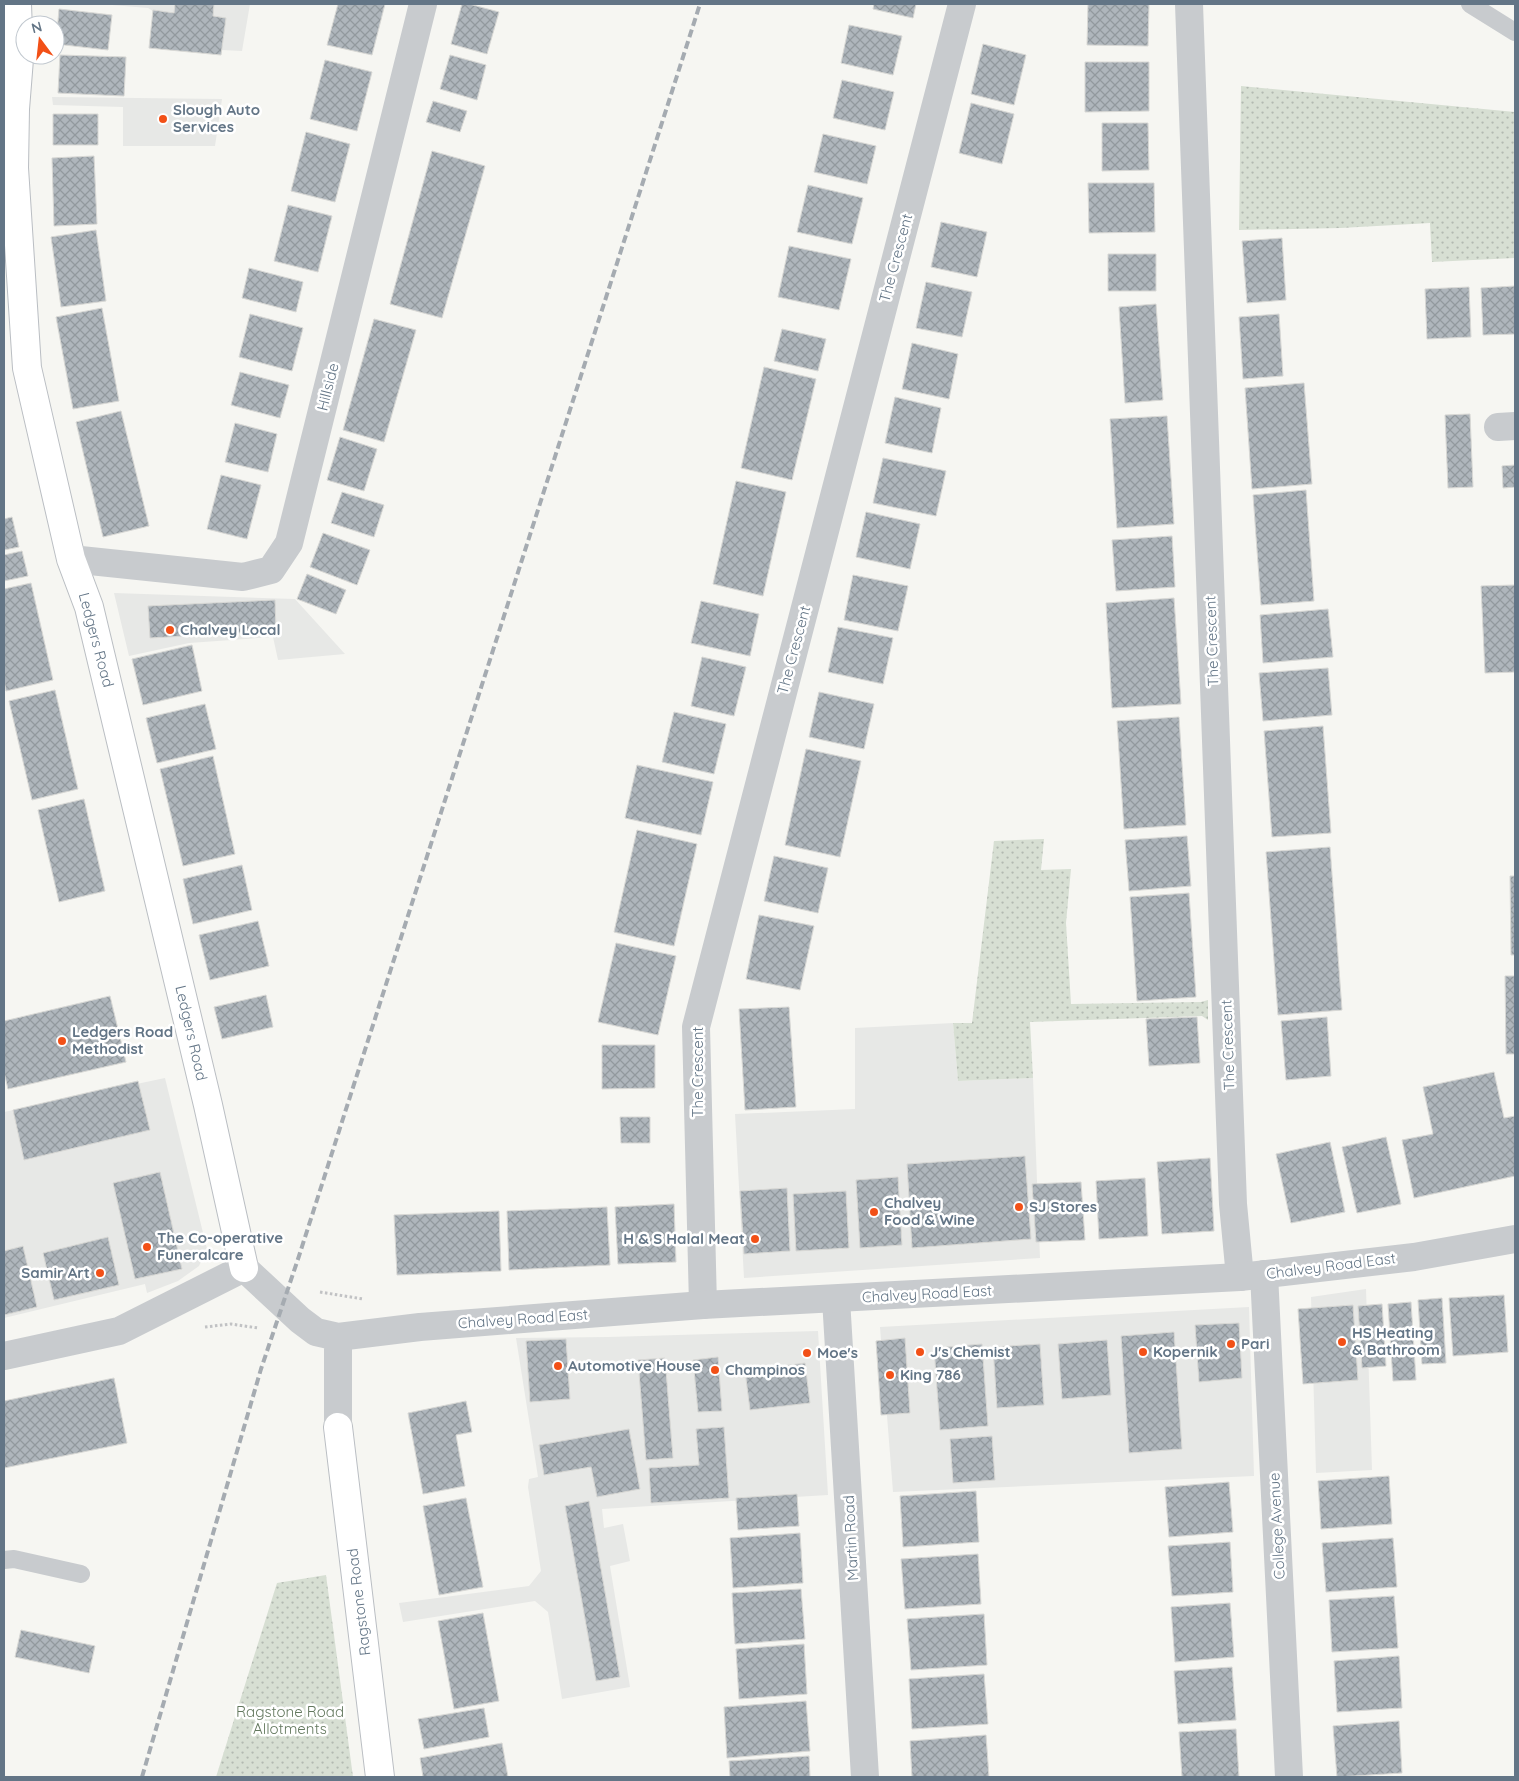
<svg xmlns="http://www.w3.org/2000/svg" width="1519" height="1781" font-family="Quicksand,sans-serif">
  <defs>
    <pattern id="grass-dots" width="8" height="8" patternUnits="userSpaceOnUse" patternTransform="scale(1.25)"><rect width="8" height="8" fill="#d7dfd3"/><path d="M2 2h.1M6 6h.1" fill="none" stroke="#b2b9b1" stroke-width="1.8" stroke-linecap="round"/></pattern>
    <pattern id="building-cross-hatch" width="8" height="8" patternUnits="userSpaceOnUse" patternTransform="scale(1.25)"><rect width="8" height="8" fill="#afb6bc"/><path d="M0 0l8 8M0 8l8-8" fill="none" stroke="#92999e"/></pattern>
  </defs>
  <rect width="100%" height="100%" fill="#f6f6f2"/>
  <!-- built -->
  <path fill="#e7e8e6" d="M100,4H250L242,51L161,47L162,17L148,8Z
    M52,97L222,99L215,146H123V107L53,105Z
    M114,593L295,599L345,654L278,660L273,637L189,643L129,656Z
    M953,1023L958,1081L1033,1078L1040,1258L744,1278L735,1114L855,1109V1028Z
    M165,1078L207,1249L199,1266L178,1281L147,1293L145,1284L4,1318V1112Z
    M1366,1289L1372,1470L1316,1473L1311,1297Z
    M1249,1307L1254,1476L893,1492L880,1327Z
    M818,1331L828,1495L602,1509L604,1528L623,1524L630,1561L610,1566L630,1687L562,1699L548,1612L535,1601L403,1622L399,1603L529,1586L541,1571L528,1487L529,1479L538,1477L516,1338L608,1337Z"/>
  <!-- grass -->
  <path fill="url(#grass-dots)" d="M1241,86L1515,112V258L1432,262L1430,223L1341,228L1239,230Z
    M1044,839L1041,870L1071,869L1066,923L1071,1004L1201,1002L1208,1000V1020L1202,1016L1030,1022L1033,1078L958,1081L953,1023H972L994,841Z
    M326,1575L353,1777H216L277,1583Z"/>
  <!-- building -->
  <path fill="url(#building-cross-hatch)" stroke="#d8d8d5" d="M175,4H214L213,16L226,18L221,55L149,48L153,10L174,13Z
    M338,4H385L372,55L327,45Z
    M462,4H469L499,12L487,54L451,44Z
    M874,4H916L913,18L873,9Z
    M1088,4H1149L1148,46L1087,45Z
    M59,9L112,15L108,50L56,44Z
    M849,25L902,36L893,75L841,63Z
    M983,44L1026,55L1014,105L971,94Z
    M60,55L126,57L124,96L58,93Z
    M450,55L486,65L477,100L440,89Z
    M325,60L372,72L357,131L310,119Z
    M1085,62H1149V111L1085,112Z
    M842,80L894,92L885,130L833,118Z
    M433,101L467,111L460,132L426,122Z
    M971,103L1014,114L1002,164L959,153Z
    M53,114H98V145H53Z
    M1102,123H1148L1149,170L1102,171Z
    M306,132L350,144L335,202L291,191Z
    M823,134L876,146L867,184L814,172Z
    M432,151L485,166L442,318L390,304Z
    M94,156L97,224L54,226L52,158Z
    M1088,183H1154L1155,232L1089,233Z
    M808,185L863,198L852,244L797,232Z
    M288,205L332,216L318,272L274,261Z
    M941,222L987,232L977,277L931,267Z
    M96,230L106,301L61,307L51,237Z
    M1282,238L1286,300L1247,303L1242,241Z
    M789,246L851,259L839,310L778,297Z
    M1108,254H1156V291H1108Z
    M249,268L303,282L296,312L242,298Z
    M926,282L972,292L962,337L916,328Z
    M1515,286V334L1483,335L1481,288Z
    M1469,287L1471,337L1427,339L1425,289Z
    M1156,304L1163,400L1125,403L1119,307Z
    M102,308L119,401L73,409L56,317Z
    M250,314L303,328L292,371L239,357Z
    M1279,314L1283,376L1243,379L1239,317Z
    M374,319L416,330L384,442L343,430Z
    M782,329L826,339L818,371L774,361Z
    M912,343L958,354L949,399L902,389Z
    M764,367L816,379L792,480L741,468Z
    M240,372L289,385L280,418L231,405Z
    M1304,383L1312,484L1252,489L1245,388Z
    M895,397L941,408L932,453L885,443Z
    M121,411L149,526L103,537L76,422Z
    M1470,414L1473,487L1448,488L1445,415Z
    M1167,416L1174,524L1117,528L1110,419Z
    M235,423L277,434L268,472L225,462Z
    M340,437L377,449L364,491L327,480Z
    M883,458L946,471L936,516L873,503Z
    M1515,465V487L1503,488L1502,466Z
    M221,475L261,485L247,539L207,529Z
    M736,481L786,492L763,596L713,584Z
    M1306,490L1314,601L1261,605L1253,495Z
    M342,492L384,505L374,537L331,523Z
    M866,512L920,524L910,569L856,557Z
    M12,517L19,547L4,550V519Z
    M323,533L370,550L357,585L310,567Z
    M1172,536L1175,587L1116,591L1112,540Z
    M22,551L28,576L4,581V555Z
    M307,574L346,590L336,614L297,599Z
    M853,575L908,586L898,631L844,620Z
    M31,583L53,680L6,691L4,680V589Z
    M1515,585V672L1485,673L1481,586Z
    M1174,598L1181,704L1112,708L1106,603Z
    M275,600L276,631L150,638L148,606Z
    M701,601L759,614L750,656L691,643Z
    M1328,609L1333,657L1263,663L1260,615Z
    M838,627L893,638L883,684L828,672Z
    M192,645L202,691L143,705L132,659Z
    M702,657L746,667L734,716L691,706Z
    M1328,668L1332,715L1263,721L1259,673Z
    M55,690L78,789L32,800L9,701Z
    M819,692L874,704L864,749L809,737Z
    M205,704L216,749L157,763L146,718Z
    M674,712L726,724L714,774L662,762Z
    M1179,717L1186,825L1124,829L1117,721Z
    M1323,726L1331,833L1272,837L1264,731Z
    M806,749L861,761L840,857L785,845Z
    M213,756L235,854L183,866L160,769Z
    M637,765L713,782L701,835L625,818Z
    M84,799L105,891L59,902L38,810Z
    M637,830L697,844L674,946L614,932Z
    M1187,836L1191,886L1129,891L1125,840Z
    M1330,847L1342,1010L1278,1015L1266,852Z
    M774,856L828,868L818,913L764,901Z
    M242,865L252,910L193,924L183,879Z
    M1510,876H1515V955H1511Z
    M1189,893L1196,997L1137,1001L1130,897Z
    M759,915L814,926L800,990L746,979Z
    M258,921L269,966L210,980L199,935Z
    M616,943L676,956L658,1035L598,1022Z
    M1505,976H1515V1054H1506Z
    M266,995L273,1027L222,1039L214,1007Z
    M110,996L126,1062L8,1089L4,1072V1021Z
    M789,1007L796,1107L745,1110L739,1009Z
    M1197,1017L1200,1063L1149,1066L1146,1019Z
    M1327,1017L1331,1076L1286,1080L1281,1021Z
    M602,1045H655V1088L602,1089Z
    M1494,1072L1504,1118L1515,1116V1176L1414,1198L1402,1140L1433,1134L1423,1087Z
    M138,1081L150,1130L24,1160L13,1110Z
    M620,1117H650V1143H621Z
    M1386,1137L1401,1204L1357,1213L1342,1147Z
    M1330,1142L1345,1212L1291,1223L1276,1154Z
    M1025,1156L1031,1239L912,1248L907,1164Z
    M1210,1158L1214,1231L1162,1234L1157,1162Z
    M160,1172L182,1269L135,1279L113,1183Z
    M898,1177L902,1245L860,1248L856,1180Z
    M1145,1178L1148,1236L1099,1239L1096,1181Z
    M1081,1182L1085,1240L1036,1242L1032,1184Z
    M787,1188L790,1251L744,1254L740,1191Z
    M846,1191L849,1248L796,1251L793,1194Z
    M674,1204L676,1262L618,1264L615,1207Z
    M607,1207L610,1265L509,1270L507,1211Z
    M499,1211L501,1271L397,1275L394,1215Z
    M108,1237L119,1285L54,1300L43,1253Z
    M23,1246L37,1307L4,1315V1251Z
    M1504,1295L1508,1352L1453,1356L1449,1298Z
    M1442,1298L1446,1363L1422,1364L1418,1300Z
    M1411,1302L1416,1380L1393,1381L1388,1304Z
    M1382,1304L1386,1366L1362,1368L1358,1306Z
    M1353,1305L1358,1380L1303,1384L1298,1309Z
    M1239,1323L1242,1378L1199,1382L1195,1325Z
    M1174,1332L1182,1449L1129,1453L1121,1336Z
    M905,1338L910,1413L881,1415L876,1341Z
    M566,1339L570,1399L530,1402L526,1341Z
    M1107,1340L1111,1395L1062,1399L1058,1344Z
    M982,1344L988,1426L940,1430L934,1348Z
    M1040,1344L1044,1405L997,1408L993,1347Z
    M718,1357L722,1411L698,1412L693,1360Z
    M665,1358L673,1458L646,1460L638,1360Z
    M805,1363L810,1403L750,1410L745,1371Z
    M114,1378L127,1443L4,1468V1401Z
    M466,1401L472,1432L456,1435L465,1486L423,1494L408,1413Z
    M724,1427L729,1498L651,1503L649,1468L699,1465L696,1429Z
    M629,1429L640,1489L597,1497L591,1467L544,1475L539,1445Z
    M992,1436L995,1480L953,1483L950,1439Z
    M1389,1476L1392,1524L1321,1529L1318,1481Z
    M1229,1482L1233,1532L1169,1537L1165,1487Z
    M976,1491L979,1542L903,1547L900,1496Z
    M797,1494L799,1526L738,1530L736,1498Z
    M466,1498L483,1587L439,1595L423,1506Z
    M589,1501L620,1677L596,1681L565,1506Z
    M800,1533L803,1583L733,1588L730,1538Z
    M1393,1538L1397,1587L1326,1592L1322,1543Z
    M1230,1542L1233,1592L1172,1596L1168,1546Z
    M978,1554L981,1604L905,1609L901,1559Z
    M801,1589L805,1639L735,1644L732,1593Z
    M1394,1596L1398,1648L1332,1652L1329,1600Z
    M1230,1603L1234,1657L1175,1662L1171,1607Z
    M483,1613L499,1701L454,1709L438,1621Z
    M984,1614L987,1665L911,1670L907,1619Z
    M21,1630L95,1646L89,1673L15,1657Z
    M804,1644L807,1694L739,1699L736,1649Z
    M1399,1656L1402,1708L1337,1712L1334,1661Z
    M1232,1667L1236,1720L1178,1724L1174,1671Z
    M984,1674L988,1724L912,1729L909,1679Z
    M806,1701L810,1751L727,1758L724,1707Z
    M484,1708L489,1737L424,1749L418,1719Z
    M1399,1721L1402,1773L1337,1777L1333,1726Z
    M1236,1729L1239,1777H1182L1179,1732Z
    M986,1735L989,1777H912L910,1741Z
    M502,1743L508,1777H423L420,1758Z
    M809,1756L810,1777H730L729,1761Z"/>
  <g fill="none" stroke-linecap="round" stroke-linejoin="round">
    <defs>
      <path id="secondary" d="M17,4L19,59L15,109L14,168L27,368L71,559L89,607L208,1105L244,1268
        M338,1427L380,1777"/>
    </defs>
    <!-- secondary casing -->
    <use href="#secondary" stroke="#babec3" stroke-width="30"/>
    <!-- path -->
    <path stroke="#c1c2c4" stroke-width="3" stroke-dasharray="2.5 2.5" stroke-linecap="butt" d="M320,1292L363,1299
      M205,1327L231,1324L258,1328"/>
    <!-- service -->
    <path stroke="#c8cbce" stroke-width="18" d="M1470,4L1515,32
      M4,1560L14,1559L81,1574"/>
    <!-- minor -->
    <path stroke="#c8cbce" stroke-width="28" d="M1189,4L1233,1204L1240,1277
      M1498,427L1515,426
      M71,559L243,577L271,570L289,543L423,4
      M1264,1274L1289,1777
      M836,1299L865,1777
      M703,1305L696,1027L962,4"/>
    <!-- tertiary -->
    <path stroke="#c8cbce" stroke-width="28" d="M4,1356L119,1331L244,1268L300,1320L316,1332L338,1337L420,1327L703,1305L1240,1277L1414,1257L1515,1239
      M338,1427V1337"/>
    <!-- secondary -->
    <use href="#secondary" stroke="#fff" stroke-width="28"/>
    <!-- rail -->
    <path stroke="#a5abb1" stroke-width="4" stroke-dasharray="8 4" stroke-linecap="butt" d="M142,1777L261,1369L299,1256L700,4"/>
  </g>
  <!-- markers -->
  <g fill="#f25017" stroke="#fff" stroke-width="2">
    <circle cx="163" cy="119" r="5"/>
    <circle cx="170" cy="630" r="5"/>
    <circle cx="62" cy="1041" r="5"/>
    <circle cx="1019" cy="1207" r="5"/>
    <circle cx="874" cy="1212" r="5"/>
    <circle cx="755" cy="1239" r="5"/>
    <circle cx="147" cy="1247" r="5"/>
    <circle cx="100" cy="1273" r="5"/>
    <circle cx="1342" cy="1342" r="5"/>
    <circle cx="1231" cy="1344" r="5"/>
    <circle cx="920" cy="1352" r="5"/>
    <circle cx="1143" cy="1352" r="5"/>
    <circle cx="807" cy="1353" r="5"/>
    <circle cx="558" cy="1366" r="5"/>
    <circle cx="715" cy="1370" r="5"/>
    <circle cx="890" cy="1375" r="5"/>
  </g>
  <g text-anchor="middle" stroke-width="5" stroke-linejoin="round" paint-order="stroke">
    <!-- poi labels -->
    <g font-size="15" font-weight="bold" fill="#637586" stroke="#fff" text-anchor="start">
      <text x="173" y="115">Slough Auto<tspan x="173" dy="17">Services</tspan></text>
      <text x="180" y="635">Chalvey Local</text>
      <text x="72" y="1037">Ledgers Road<tspan x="72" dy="17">Methodist</tspan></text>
      <text x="884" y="1208">Chalvey<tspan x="884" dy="17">Food &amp; Wine</tspan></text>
      <text x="1029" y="1212">SJ Stores</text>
      <text x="157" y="1243">The Co-operative<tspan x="157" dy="17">Funeralcare</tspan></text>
      <text x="745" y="1244" text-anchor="end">H &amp; S Halal Meat</text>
      <text x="90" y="1278" text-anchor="end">Samir Art</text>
      <text x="1352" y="1338">HS Heating<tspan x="1352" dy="17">&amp; Bathroom</tspan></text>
      <text x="1241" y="1349">Pari</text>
      <text x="930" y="1357">J's Chemist</text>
      <text x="1153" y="1357">Kopernik</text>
      <text x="817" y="1358">Moe's</text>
      <text x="568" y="1371">Automotive House</text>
      <text x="725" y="1375">Champinos</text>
      <text x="900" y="1380">King 786</text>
    </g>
    <!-- street labels -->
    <g font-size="15" fill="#637586" stroke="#fff">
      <text transform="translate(896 258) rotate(-75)" y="5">The Crescent</text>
      <text transform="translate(328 387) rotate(-76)" y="5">Hillside</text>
      <text transform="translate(96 640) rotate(75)" y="5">Ledgers Road</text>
      <text transform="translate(1212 641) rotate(-92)" y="5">The Crescent</text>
      <text transform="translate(794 650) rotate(-75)" y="5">The Crescent</text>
      <text transform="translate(191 1033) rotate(77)" y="5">Ledgers Road</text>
      <text transform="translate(1228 1045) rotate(-92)" y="5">The Crescent</text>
      <text transform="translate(698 1072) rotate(-90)" y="5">The Crescent</text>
      <text transform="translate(1331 1266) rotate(-7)" y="5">Chalvey Road East</text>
      <text transform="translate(927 1294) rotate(-3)" y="5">Chalvey Road East</text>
      <text transform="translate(523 1319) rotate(-4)" y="5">Chalvey Road East</text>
      <text transform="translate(1277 1526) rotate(-93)" y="5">College Avenue</text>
      <text transform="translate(851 1538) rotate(-93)" y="5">Martin Road</text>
      <text transform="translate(359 1602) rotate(-97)" y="5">Ragstone Road</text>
    </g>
    <!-- park labels -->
    <g font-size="15" fill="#63785e" stroke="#fff">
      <text x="290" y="1717">Ragstone Road<tspan x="290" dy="17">Allotments</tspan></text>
    </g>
  </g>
  <!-- border -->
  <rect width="1519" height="1781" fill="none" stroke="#637586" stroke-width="10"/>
  <!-- north arrow -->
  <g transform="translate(40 40) rotate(345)"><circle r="24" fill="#ffffff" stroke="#c1c8cf"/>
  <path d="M0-4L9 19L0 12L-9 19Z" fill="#f25017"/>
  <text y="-8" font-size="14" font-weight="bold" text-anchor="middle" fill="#637586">N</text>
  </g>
</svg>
